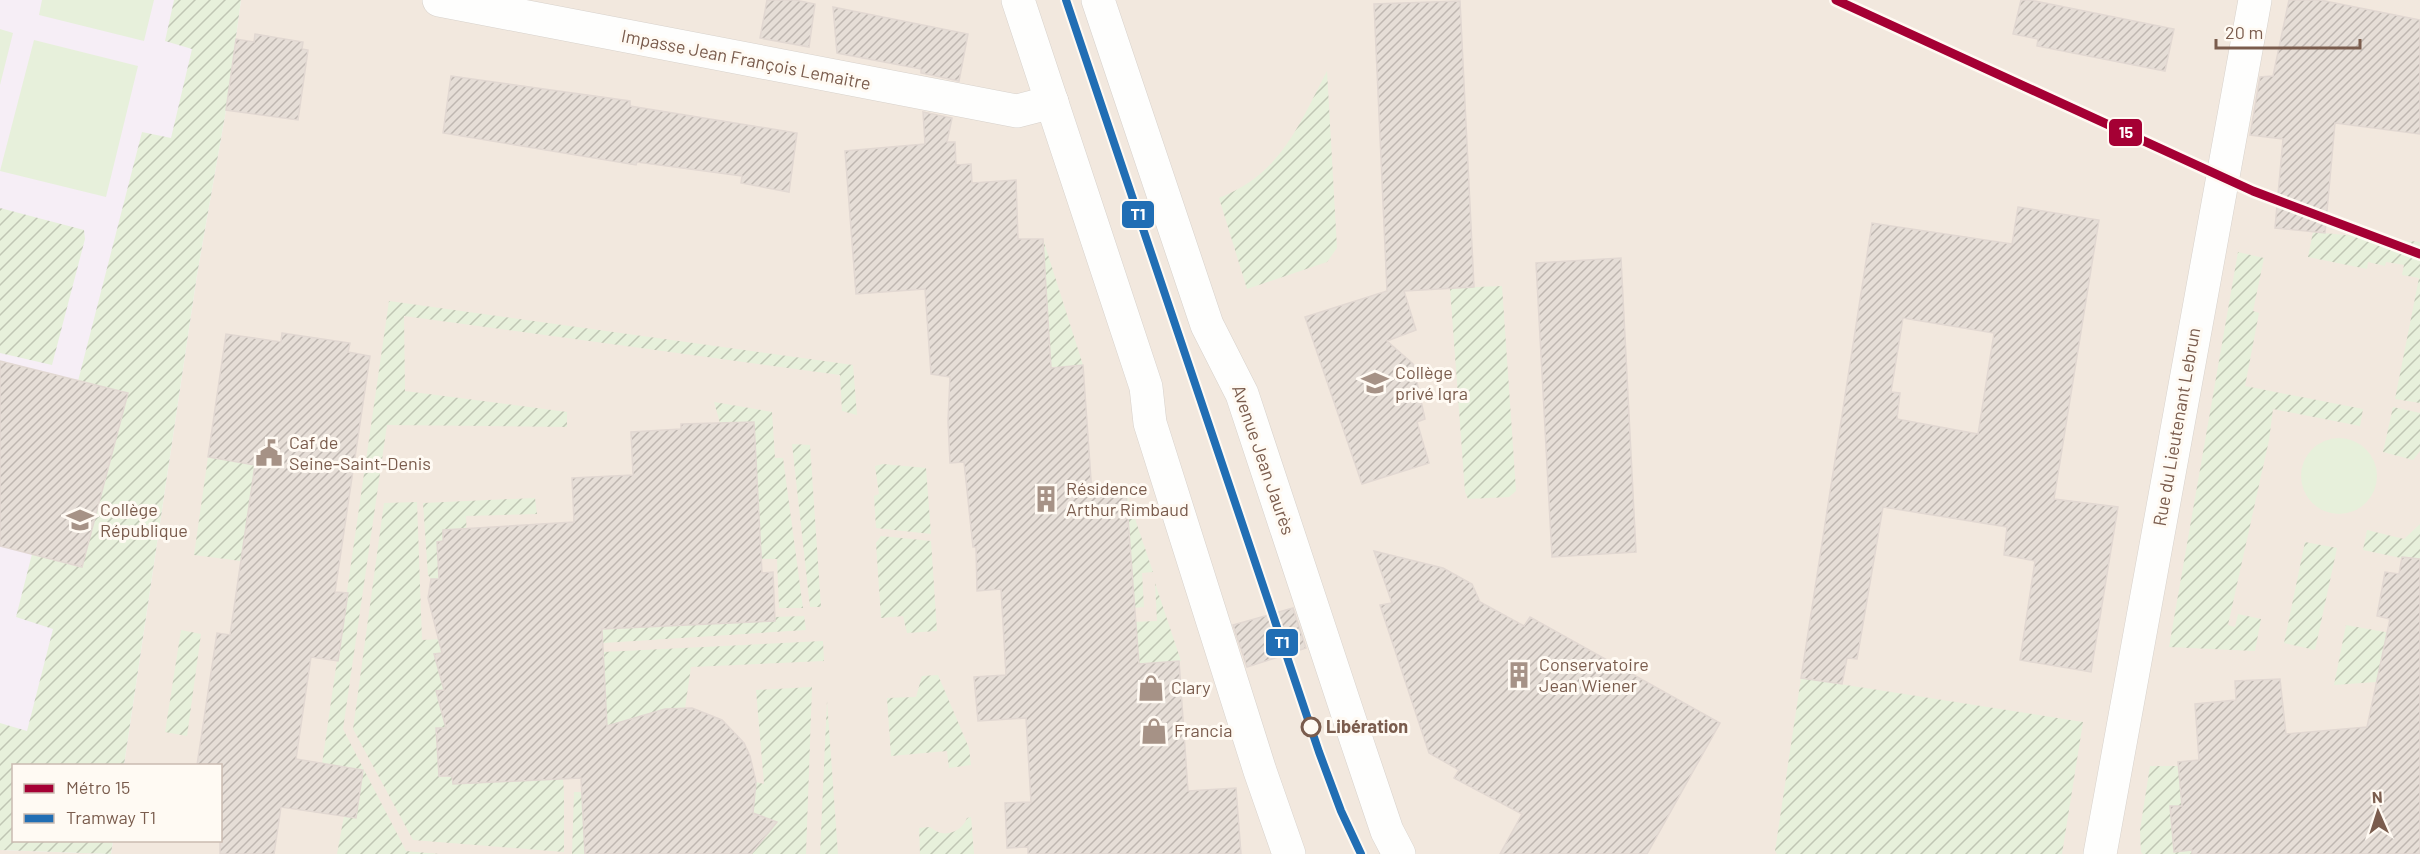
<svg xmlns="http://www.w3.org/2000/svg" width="2420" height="854" font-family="Barlow,sans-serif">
  <defs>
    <pattern id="garden-furrows" width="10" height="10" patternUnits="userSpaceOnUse" patternTransform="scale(1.5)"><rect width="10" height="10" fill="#e7f0db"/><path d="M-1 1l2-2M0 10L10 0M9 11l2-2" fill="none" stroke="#c0c6b4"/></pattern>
    <pattern id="building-hatch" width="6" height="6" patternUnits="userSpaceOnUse" patternTransform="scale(1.5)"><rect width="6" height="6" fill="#e6ded7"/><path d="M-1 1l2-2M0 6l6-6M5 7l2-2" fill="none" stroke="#bfb7b1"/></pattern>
  </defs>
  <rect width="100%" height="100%" fill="#f9f5f0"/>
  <!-- residential -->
  <path fill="#f2e8de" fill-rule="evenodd" d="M0,0H2420V854H0ZM14,766H220V840H14Z"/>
  <!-- education -->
  <path fill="#f6eef6" d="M0,0H241L226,110L197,275L124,765L14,766V840L113,841L111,854L0,850Z"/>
  <!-- green -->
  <path fill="#e7f0db" d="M42,0H154L144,41L39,15Z
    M0,29L13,33L0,85Z
    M34,40L138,66L106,197L0,171Z
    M2301 476a38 38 0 1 1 76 0a38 38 0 1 1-76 0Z"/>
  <!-- garden -->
  <path fill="url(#garden-furrows)" d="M174,0H241L226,110L197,275L124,765L14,766V840L113,841L111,854L0,850V723L27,731L53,629L16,617L32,554L82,566L127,393L78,381L142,132L171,138L192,49L165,41Z
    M1327,71L1337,248L1327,262L1247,289L1219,198C1280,175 1299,125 1327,71Z
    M0,208L84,230L85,239L52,365L0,353Z
    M2313,232L2420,242V403L2395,399L2419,278L2402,275L2404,265L2386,262L2385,266L2368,262L2367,269L2308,257Z
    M1043,239L1083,365L1051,368Z
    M2238,252L2264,258L2253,311L2259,313L2245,386L2363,409L2360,426L2273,409L2269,440L2228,625L2235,627L2238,614L2261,619L2255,651L2169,647Z
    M1502,286L1516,491L1509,497L1468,499L1465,492L1450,288Z
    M389,301L853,365L857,415L842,411L840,375L404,316L405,391L567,412V427L387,425L343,729L406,851L439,854H337L344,816L356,818L363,771L322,764Z
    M714,402L772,412L775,458H783L803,608H779L777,559H761L754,423H720Z
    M2393,407L2420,413V451L2413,460L2383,452Z
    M792,444L810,445L821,607H810Z
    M208,457L255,465L241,561L194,555Z
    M883,464L926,468L931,534L876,528L874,496L879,494L875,466Z
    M1126,492L1153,572L1142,573L1144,607L1134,608Z
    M535,498L537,514L466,516L467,539L454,530H443V541L437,542L439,579H431L428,575L423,503Z
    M595,498L775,621V617L804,616L806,630L603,643Z
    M417,502L422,640L442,639L444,653L434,654L446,690L436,691L452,727L436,729L439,777L452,776L453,784L489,774L491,783L492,775L527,773L528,781H530V773L559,726L564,792V852L413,840L353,729L384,503Z
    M2420,524V562L2363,550L2367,530L2404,539Z
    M881,536L931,541L937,631L907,633L903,616L881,618L876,543Z
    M2305,542L2337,548L2315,650L2284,643Z
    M1155,583L1181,661L1110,666L1108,623L1157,621Z
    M2346,625L2407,636L2389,663L2381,662L2376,682L2334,685Z
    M181,630L201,634L187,736L165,732Z
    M823,641L824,661L691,667L685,708L665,709L652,713L608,757L603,652Z
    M938,675L969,748L971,765L949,768L947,751L891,756L887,698L916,697L922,676Z
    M1801,678L2083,722L2062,854H1777L1775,851Z
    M812,687L806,854H750L765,836L773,821L750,812L756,782L764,784L756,690Z
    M827,701L838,854H820Z
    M2150,766H2179L2182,806L2170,807L2174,851L2192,850V854H2143L2141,852L2140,830Z
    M574,792H582L585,854H572Z
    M971,817L974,854H920L919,828L930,827C943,839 961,833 967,818Z"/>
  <!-- building -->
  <path fill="url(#building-hatch)" stroke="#e2d8d2" stroke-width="1.5" fill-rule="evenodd" d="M767,0H795L815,4L809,47L760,38Z
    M2021,0H2030L2174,29L2165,71L2037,46L2038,39L2013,34Z
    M2289,0H2320L2420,20V134L2335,123L2325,233L2275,228L2283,139L2250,135L2260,77L2273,76Z
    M1460,1L1474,287L1404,291L1416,330L1387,341L1413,364L1425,419L1417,422L1429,463L1362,484L1305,317L1387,291L1374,4Z
    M833,7L968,34L959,81L921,73V69L837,53Z
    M255,34L303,42L302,49L308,50L298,120L226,110L236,39L254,42Z
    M451,76L630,101V106L797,133L789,192L741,183L742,176L637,162L636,165L443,133Z
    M923,112L952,118L947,142H955L956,165L971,164L972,183L1016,180L1018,239H1043L1051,368L1083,365L1092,494L1126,492L1139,664L1179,661L1188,791L1236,788L1241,854H1028V847L1007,848L1005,803L1031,802L1026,718L978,721L974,677L1006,675L1001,589L977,591L976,547H973L964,462L950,463L948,421L950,377L931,374L925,289L856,294L845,151L925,144Z
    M2018,207L2099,220L2054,499L2118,507L2091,672L2020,660L2035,561L2004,555L2007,527L1883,507L1857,659L1847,658L1842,684L1801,678L1872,223L2012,244ZM1903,318L1994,333L1978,434L1897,419L1900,393L1891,392Z
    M1621,258L1636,552L1552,557L1536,263Z
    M282,333L350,343L348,352L370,356L335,592L348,593L338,661L311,657L296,759L363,770L356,818L281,807L274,854H220V765H197L217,633L230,635L255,465L208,457L226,334L281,342Z
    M0,361L128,393L82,567L0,546Z
    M754,422L762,573L773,572L775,621L602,629L607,726L665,709L692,708L722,720L744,743L750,756L756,782L753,813L777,822L751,854H585L581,778L453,784L452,776H439L436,728H446L436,691L444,690L434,654L442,653L428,598L431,579H439L437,542L443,541V530L574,522L572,478L633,475L631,432L681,429V424Z
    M1374,551L1443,568L1472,584L1480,602L1524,626L1530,617L1720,723L1647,854H1500L1522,814L1454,778L1459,770L1429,753L1380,605L1392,603Z
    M2402,557L2420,559V854H2192V850L2174,852L2170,806H2182L2178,762L2199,760L2195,704L2236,700L2235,681L2280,679L2286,734L2367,727L2390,619L2377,616L2385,572L2399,574Z
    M1293,608L1306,648L1247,667L1233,625Z"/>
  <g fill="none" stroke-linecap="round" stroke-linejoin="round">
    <defs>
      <path id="minor" d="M439,0L1017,111L1052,102
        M2100,854L2255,0"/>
      <path id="tertiary" d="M1018,0L1146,387L1150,423L1260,771L1289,854
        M1098,0L1207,325L1242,394L1356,739L1387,831L1399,854"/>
    </defs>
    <!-- minor casing -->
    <use href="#minor" stroke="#d7d1cb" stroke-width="34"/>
    <!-- tertiary casing -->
    <use href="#tertiary" stroke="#d7d1cb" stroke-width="34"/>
    <!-- minor -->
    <use href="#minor" stroke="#fefefd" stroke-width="33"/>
    <!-- tertiary -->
    <use href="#tertiary" stroke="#fefefd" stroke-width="33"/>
    <defs>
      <path id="tram-1" d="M1066,0L1319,752L1341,811L1361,854"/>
    </defs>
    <!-- tram-1 casing -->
    <use href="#tram-1" stroke="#fffaf3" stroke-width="12"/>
    <!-- tram-1 -->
    <use href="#tram-1" stroke="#216eb4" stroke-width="8"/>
    <defs>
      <path id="metro-1" d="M1836,0L2253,191L2420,254"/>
    </defs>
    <!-- metro-1 casing -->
    <use href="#metro-1" stroke="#fffaf3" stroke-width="14"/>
    <!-- metro-1 -->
    <use href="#metro-1" stroke="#a50034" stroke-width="9"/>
  </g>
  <!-- icons -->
  <defs>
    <symbol id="school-bare" viewBox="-9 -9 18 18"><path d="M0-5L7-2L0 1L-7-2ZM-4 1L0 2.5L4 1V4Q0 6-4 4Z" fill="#a69286" stroke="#fffaf3" stroke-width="2.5" paint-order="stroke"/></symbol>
    <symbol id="civic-bare" viewBox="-9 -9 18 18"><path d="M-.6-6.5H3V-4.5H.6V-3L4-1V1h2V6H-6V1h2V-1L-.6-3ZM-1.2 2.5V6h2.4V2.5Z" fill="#a69286" stroke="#fffaf3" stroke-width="2.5" paint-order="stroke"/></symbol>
    <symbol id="building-bare" viewBox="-9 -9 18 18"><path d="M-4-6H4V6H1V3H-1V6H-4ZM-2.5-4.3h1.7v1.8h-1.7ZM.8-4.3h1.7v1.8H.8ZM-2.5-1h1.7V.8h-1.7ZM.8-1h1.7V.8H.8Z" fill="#a69286" stroke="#fffaf3" stroke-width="2.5" paint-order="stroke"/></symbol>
    <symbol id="shop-bare" viewBox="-9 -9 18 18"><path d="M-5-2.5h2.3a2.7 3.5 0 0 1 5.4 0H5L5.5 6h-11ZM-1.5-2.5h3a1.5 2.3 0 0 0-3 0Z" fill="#a69286" stroke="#fffaf3" stroke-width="2.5" paint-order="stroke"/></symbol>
  </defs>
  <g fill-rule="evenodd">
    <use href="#school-bare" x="1356" y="364" width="38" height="38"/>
    <use href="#civic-bare" x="250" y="434" width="38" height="38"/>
    <use href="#building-bare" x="1027" y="480" width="38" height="38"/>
    <use href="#school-bare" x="61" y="501" width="38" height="38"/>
    <use href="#building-bare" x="1500" y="656" width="38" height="38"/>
    <use href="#shop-bare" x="1132" y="669" width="38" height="38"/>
    <use href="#shop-bare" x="1135" y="712" width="38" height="38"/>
  </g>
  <!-- markers -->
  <circle fill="#fffaf3" stroke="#7a5c4d" stroke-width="3" cx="1311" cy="727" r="9"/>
  <g text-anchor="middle" stroke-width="6" stroke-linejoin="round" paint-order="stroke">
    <!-- street labels -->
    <g font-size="18" fill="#7a5c4d" stroke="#fffaf3">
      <text transform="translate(746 60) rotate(11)" y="6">Impasse Jean François Lemaitre</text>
      <text transform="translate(2177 427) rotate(-80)" y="6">Rue du Lieutenant Lebrun</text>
      <text transform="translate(1263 460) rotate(71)" y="6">Avenue Jean Jaurès</text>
    </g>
    <!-- poi labels -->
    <g font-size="18" fill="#7a5c4d" stroke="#fffaf3" text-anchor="start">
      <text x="1395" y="379">Collège<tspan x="1395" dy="21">privé Iqra</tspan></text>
      <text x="289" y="449">Caf de<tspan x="289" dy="21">Seine-Saint-Denis</tspan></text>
      <text x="1066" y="495">Résidence<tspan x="1066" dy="21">Arthur Rimbaud</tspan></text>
      <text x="100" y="516">Collège<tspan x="100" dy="21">République</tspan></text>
      <text x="1539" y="671">Conservatoire<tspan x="1539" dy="21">Jean Wiener</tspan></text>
      <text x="1171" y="694">Clary</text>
      <text x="1174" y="737">Francia</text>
    </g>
    <!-- stop labels -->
    <g font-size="18" font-weight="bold" fill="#7a5c4d" stroke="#fffaf3" text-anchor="start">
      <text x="1326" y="733">Libération</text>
    </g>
  </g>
  <g stroke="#fffaf3" stroke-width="2">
    <rect x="2108" y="118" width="35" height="29" rx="6" fill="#a50034"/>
    <rect x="1121" y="200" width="34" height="29" rx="6" fill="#216eb4"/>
    <rect x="1265" y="628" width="34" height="29" rx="6" fill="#216eb4"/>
  </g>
  <g font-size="16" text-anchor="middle" font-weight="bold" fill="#fff">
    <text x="2126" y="138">15</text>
    <text x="1138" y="220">T1</text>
    <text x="1282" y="648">T1</text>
  </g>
  <!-- legend -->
  <rect x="12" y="764" width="210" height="78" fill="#fffaf3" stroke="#cabbb1" stroke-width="1.5"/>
  <rect x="24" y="784" width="30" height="9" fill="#a50034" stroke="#cabbb1" stroke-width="1.5"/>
  <text x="66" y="794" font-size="18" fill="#7a5c4d">Métro 15</text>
  <rect x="24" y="814" width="30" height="9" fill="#216eb4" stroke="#cabbb1" stroke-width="1.5"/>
  <text x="66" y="824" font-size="18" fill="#7a5c4d">Tramway T1</text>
  <!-- north arrow -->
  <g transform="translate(2378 812) rotate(357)" stroke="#fffaf3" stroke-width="4.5" paint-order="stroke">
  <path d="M0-4.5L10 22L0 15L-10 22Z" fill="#7a5c4d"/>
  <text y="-9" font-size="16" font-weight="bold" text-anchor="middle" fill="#7a5c4d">N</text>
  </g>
  <!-- scale -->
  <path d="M2216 39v9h144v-9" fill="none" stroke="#7a5c4d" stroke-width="3"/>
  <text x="2225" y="39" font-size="18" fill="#7a5c4d" stroke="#fffaf3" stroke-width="4.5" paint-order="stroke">20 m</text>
</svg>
